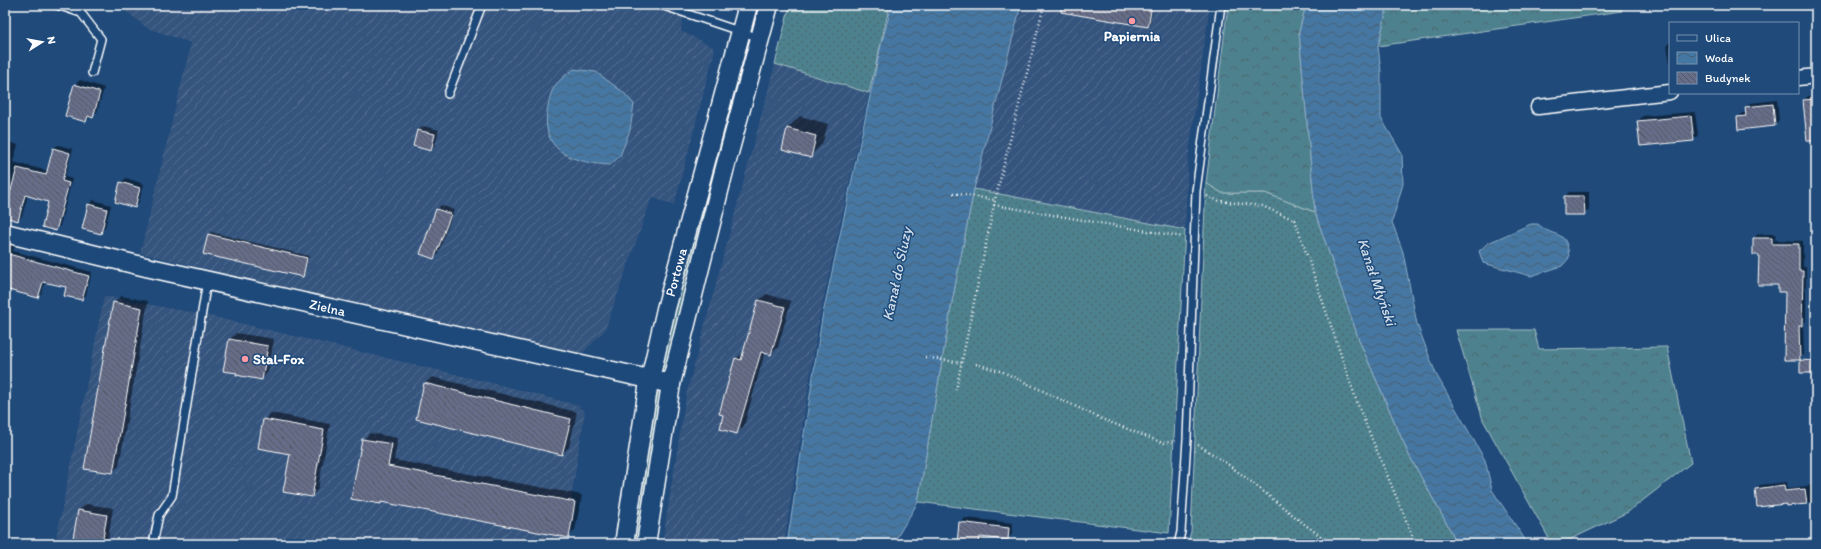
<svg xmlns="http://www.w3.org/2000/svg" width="1821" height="549" font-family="Itim,sans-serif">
  <defs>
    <pattern id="industrial-furrows" width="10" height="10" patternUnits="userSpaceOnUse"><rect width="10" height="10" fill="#34547e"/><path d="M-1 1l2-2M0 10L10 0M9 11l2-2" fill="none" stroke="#526e91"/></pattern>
    <pattern id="grass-dots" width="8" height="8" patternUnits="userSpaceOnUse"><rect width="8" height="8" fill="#4e818e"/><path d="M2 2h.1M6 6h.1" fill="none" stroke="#4d6970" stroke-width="1.8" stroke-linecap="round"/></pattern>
    <pattern id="forest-crowns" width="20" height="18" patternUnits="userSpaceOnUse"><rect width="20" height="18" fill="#4e818e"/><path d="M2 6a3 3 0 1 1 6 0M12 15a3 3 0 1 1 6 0" fill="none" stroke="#4d6970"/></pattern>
    <pattern id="water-waves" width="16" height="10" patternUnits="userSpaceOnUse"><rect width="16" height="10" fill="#4477a2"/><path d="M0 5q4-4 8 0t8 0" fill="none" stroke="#485f73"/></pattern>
    <pattern id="building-back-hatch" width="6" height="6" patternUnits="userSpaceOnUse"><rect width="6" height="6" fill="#656d89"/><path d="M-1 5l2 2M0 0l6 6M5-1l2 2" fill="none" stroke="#565964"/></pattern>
  </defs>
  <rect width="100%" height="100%" fill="#1f4a7a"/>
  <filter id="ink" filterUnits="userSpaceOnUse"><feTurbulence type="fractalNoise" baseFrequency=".025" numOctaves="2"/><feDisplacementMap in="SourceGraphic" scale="8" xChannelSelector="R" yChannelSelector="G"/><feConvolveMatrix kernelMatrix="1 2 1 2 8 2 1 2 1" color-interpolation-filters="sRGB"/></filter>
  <g filter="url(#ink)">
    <!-- industrial -->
    <path fill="url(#industrial-furrows)" d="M118,5H685L681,31L711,46L715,50L674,206L652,197L605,330L578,358L140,253L191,43L147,28Z
      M1021,5H1210L1188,160L1185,230L974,189Z
      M775,64L869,93L819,320L784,544H662L686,395Z
      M104,296L206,315L509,387L580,406L579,408L585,411L564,544H55Z"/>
    <!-- grass -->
    <path fill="url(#grass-dots)" stroke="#a6c0c6" d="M790,5H890L869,93L775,64Z
      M743,62L747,63L667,372L662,376L659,370L739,66Z
      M1206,183L1222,193H1265L1315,212L1359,340L1409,455L1458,544H1187L1191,532Z
      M974,189L1185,230L1169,533L918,502L952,302Z
      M658,393H661L641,536L637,540L633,539L654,397Z"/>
    <!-- forest -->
    <path fill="url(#forest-crowns)" stroke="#a6c0c6" d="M1228,5H1306L1299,32L1315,212L1265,193H1222L1206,183Z
      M1388,5H1620L1622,11L1378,46Z
      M1456,330H1534L1539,349L1667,347L1691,463L1628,512L1561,544H1552L1483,420Z"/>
    <!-- water -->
    <path fill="url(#water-waves)" stroke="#8fadc7" d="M892,5H1021L974,189L952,302L918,502L893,544H787L822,318L881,45Z
      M1306,5H1388L1378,46L1381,71V118L1402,154L1403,184L1392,222L1403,252L1417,324L1436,374L1485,460L1492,490L1528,544H1458L1409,455L1359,340L1315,212L1299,32Z
      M574,69L596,72L623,92L634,104L630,130L620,156L610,165C577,163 541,154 547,112C551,87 554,84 574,69Z
      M1531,224H1538C1555,240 1567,227 1569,258L1562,266L1531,276L1483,263L1479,251L1488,243Z"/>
    <!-- shadow -->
    <path fill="#0007" d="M1086,5H1153L1150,24L1148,26Z
      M1670,42V64L1667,45Z
      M80,80L104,88L97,112L86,121L75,85Z
      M1808,96H1816V124L1804,101Z
      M1777,100L1779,121L1775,125L1738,118L1742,113H1747L1746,107L1751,103Z
      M1695,112L1698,135L1693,140L1638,121L1643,116Z
      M800,116L828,124L822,144L810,156L788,128Z
      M423,126L439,130L435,145L431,150L414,146L418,130Z
      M6,141L18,145L13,162L48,171L54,148L58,145L73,149L65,177L72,179L60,226L56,230L49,201L28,195L22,216L18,220L5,216V142Z
      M126,178L144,184L139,202L134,207L121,183Z
      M1569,192H1589V210L1584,214L1565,196Z
      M93,200L111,205L105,228L101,232L89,204Z
      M441,205L454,210L438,254L434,258L437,210Z
      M211,232L309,256L304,274L302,276L209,234Z
      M1758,234H1776L1775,240L1803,241V267H1806V321L1803,324L1804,354L1800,359L1786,291L1779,284L1760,254L1754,238Z
      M5,241L15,244L13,251L92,272L86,295L82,299L67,287L45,282L42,293L38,297L5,288Z
      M766,294L791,301L778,347L771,354L765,352L744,426L737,433L736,359L744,352L759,300Z
      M121,296L148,301L119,466L112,472L114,303Z
      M236,333L274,339L268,372L262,379L230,339Z
      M432,377L577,412L569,447L562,454L425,383Z
      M271,413L330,424L318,489L312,496L291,453L264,420Z
      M370,433L398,438L394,460L582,495L575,530L568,537L382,502L381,503L363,440Z
      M1787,482L1788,488L1816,485V502L1758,506L1756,489L1760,485Z
      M86,504L113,508L107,544H73L79,510Z
      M965,518L1013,523L1012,534L1008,539L983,536L982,544H958L960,523Z"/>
    <!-- building -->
    <path fill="url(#building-back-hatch)" stroke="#fff" d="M1061,5H1152L1148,27L1061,12Z
      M74,84L100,92L93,118L88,116L86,122L65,116Z
      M1816,99V141H1807L1803,100Z
      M1773,104L1775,126L1738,130L1737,117L1746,116L1745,107Z
      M1691,116L1694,141L1640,146L1637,121Z
      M787,128L816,136L811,158L782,150Z
      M417,130L435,134L431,151L413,146Z
      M53,148L70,153L62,181L69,183L56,231L42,227L48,202L25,195L18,221L5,217V212L17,168L46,175Z
      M120,182L140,188L135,208L115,202Z
      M1564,196H1584L1585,215H1564Z
      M88,204L107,209L101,234L82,229Z
      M436,209L451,214L434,259L420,254Z
      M208,234L307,258L303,277L203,254Z
      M1753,238H1772V244H1799V271H1803L1802,326H1799L1800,360H1784L1785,292H1778V285H1758L1759,255H1753Z
      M5,253L89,276L82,300L64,296L66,287L43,282L38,298L5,289Z
      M758,300L785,307L771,355L761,352L737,434L720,429L723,415L719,414L735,358L741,360Z
      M113,302L142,308L113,473L84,469Z
      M229,339L268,346L262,380L236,375L237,373L223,371Z
      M1800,360L1816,361V373H1800Z
      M424,383L571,419L562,455L416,419Z
      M263,419L324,430L312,497L283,492L290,454L258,448Z
      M362,439L392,444L388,466L575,502L569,538L381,502V504L351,499Z
      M1784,485L1785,491L1805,489L1807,504L1786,506V504L1757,507L1755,489Z
      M78,510L107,515L102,544H72Z
      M959,522L1009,528L1008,540L980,537L979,544H957Z"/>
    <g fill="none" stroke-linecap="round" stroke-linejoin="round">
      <defs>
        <path id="service" d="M57,5L81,13L101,39L92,73
          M661,5L760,38
          M448,94L482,5
          M153,544L159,515L172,496L207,281
          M1178,544L1181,532L1187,439L1196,191L1221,5"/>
        <path id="minor" d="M1798,78L1816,76
          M1538,107L1670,92"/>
        <g id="tertiary">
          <path id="s1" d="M5,233L146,267L671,384"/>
          <path id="s2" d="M624,544L648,388L666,309L748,5"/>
          <path d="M646,544L671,384L723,175L769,5"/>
        </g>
      </defs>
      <!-- service casing -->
      <use href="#service" stroke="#fff" stroke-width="10"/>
      <!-- minor casing -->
      <use href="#minor" stroke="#fff" stroke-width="17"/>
      <!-- tertiary casing -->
      <use href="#tertiary" stroke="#fff" stroke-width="21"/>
      <!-- path -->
      <path stroke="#fff" stroke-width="2.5" stroke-dasharray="1 3" stroke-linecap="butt" d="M953,193L995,200
        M1207,196L1219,201L1262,206L1295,220L1359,408L1416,544
        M994,205L1183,237
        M925,357L962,363
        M976,364L1003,372L1102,419L1163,443L1176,441
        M956,390L995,200L1044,5
        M1198,445C1246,473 1286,513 1332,544"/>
      <!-- service -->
      <use href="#service" stroke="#1f4a7a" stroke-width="7"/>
      <!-- minor -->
      <use href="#minor" stroke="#1f4a7a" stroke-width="14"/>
      <!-- tertiary -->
      <use href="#tertiary" stroke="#1f4a7a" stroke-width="18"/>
    </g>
  </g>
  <!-- markers -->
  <g fill="#ff9aa2" stroke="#1f4a7a" stroke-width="1.5">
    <circle cx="1132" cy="21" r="4"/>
    <circle cx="245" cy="359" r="4"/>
  </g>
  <g text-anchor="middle" stroke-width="3" stroke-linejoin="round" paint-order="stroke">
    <!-- poi labels -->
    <g font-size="14" font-weight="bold" fill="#fff" stroke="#1f4a7a">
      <text x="1132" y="41">Papiernia</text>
      <text x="253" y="364" text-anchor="start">Stal-Fox</text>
    </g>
    <!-- street labels -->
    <g font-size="14" fill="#fff" stroke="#1f4a7a">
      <text dy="5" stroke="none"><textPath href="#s2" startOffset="277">Portowa</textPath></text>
      <text dy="5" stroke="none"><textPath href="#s1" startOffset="331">Zielna</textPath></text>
    </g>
    <!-- water labels -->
    <g font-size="15" font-style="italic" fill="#d0dde8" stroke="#1f4a7a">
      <text transform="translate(897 274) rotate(-78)" y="5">Kanał do Śluzy</text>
      <text transform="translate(1377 282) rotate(71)" y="5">Kanał Młyński</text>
    </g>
  </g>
  <!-- margin -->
  <rect width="1821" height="549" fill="none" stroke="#1f4a7a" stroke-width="20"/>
  <rect x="10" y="10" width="1801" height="529" fill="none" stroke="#fff" stroke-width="1.5" filter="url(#ink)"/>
  <!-- legend -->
  <rect x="1669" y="22" width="130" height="72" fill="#1f4a7a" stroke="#7992af"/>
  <rect x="1677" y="35" width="20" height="6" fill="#1f4a7a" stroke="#7992af"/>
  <text x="1705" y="42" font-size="12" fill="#ffffff">Ulica</text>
  <rect x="1677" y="52" width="20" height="12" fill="url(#water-waves)" stroke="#7992af"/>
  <text x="1705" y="62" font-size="12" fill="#ffffff">Woda</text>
  <rect x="1677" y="72" width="20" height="12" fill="url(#building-back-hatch)" stroke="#7992af"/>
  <text x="1705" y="82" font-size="12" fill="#ffffff">Budynek</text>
  <!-- north arrow -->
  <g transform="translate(42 42) rotate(79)" stroke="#1f4a7a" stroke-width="3" paint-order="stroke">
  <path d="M0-3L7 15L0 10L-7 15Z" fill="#ffffff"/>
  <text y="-6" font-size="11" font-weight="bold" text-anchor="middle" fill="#ffffff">N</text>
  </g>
</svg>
